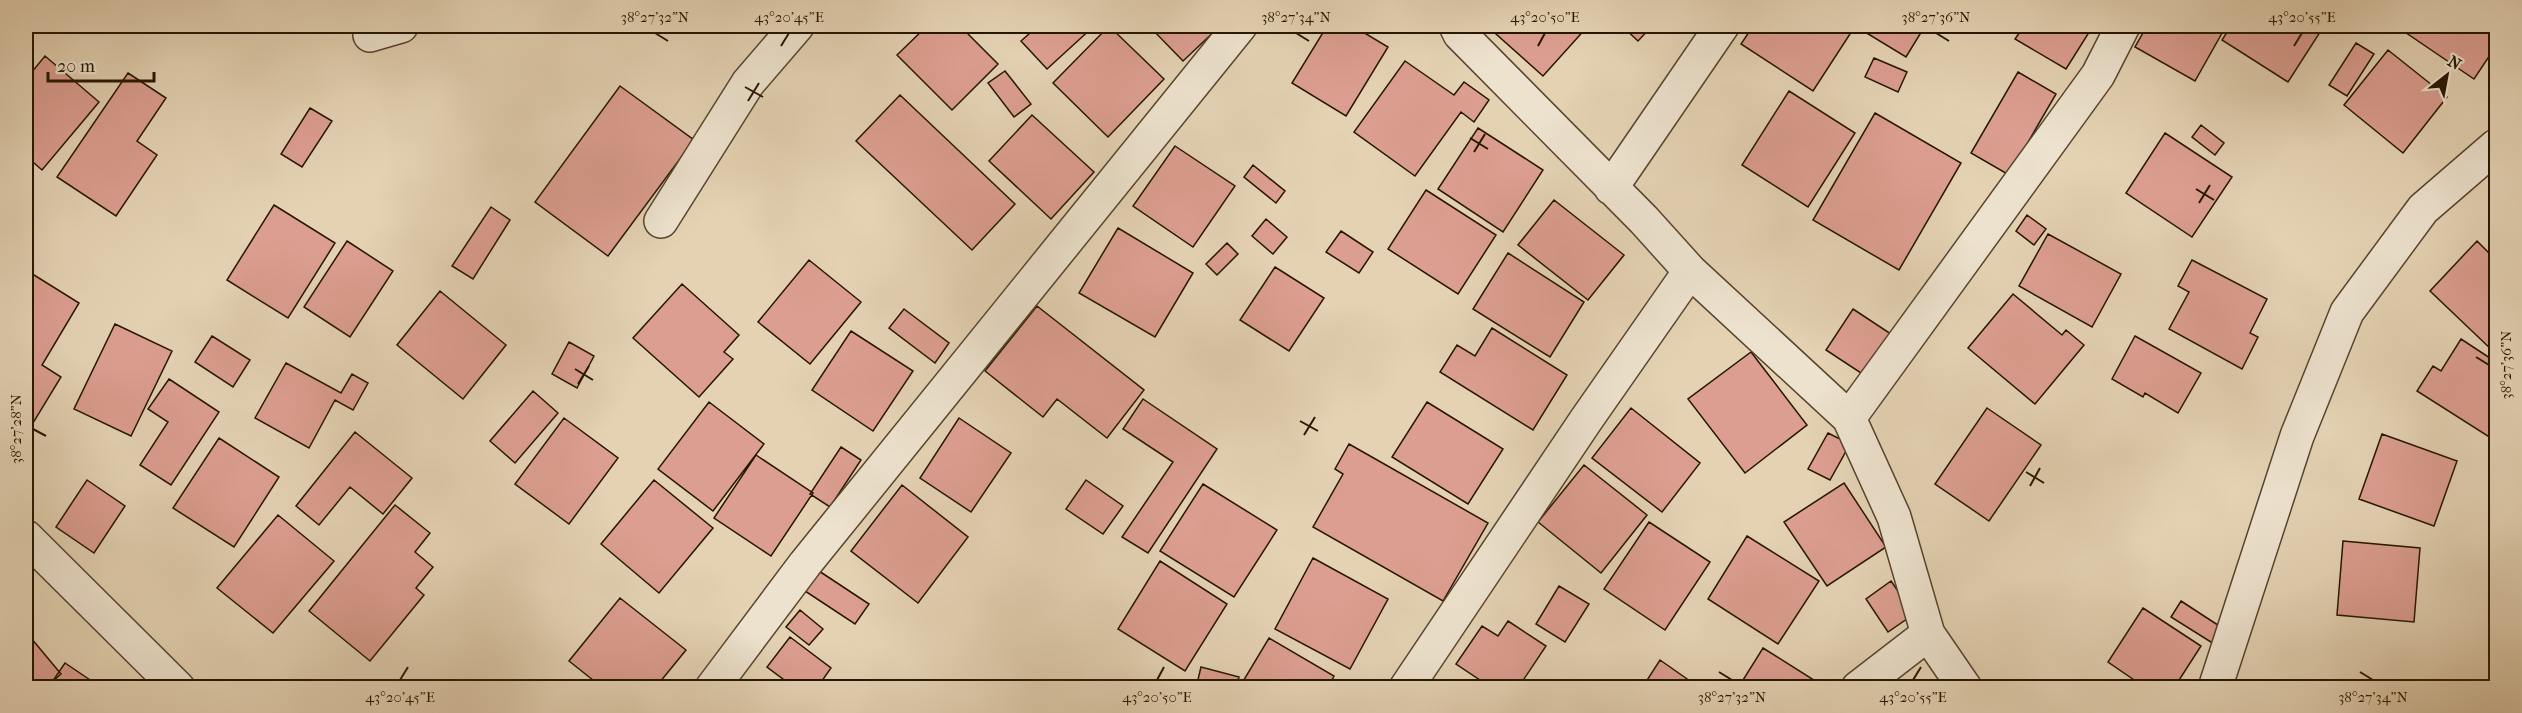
<svg xmlns="http://www.w3.org/2000/svg" width="2522" height="713" font-family="'IM FELL French Canon',serif">
  <rect width="100%" height="100%" fill="#e4d2b3"/>
  <filter id="stains"><feTurbulence type="fractalNoise" baseFrequency=".00333" numOctaves="4"/><feColorMatrix values="0 0 0 0 .2 0 0 0 0 .09 0 0 0 0 .02 0 0 0 .5 -.17"/></filter>
  <radialGradient id="worn" r=".72"><stop offset=".6" stop-color="#630" stop-opacity="0"/><stop offset="1" stop-color="#630" stop-opacity=".3"/></radialGradient>
  <!-- building -->
  <path fill="#dc9e90" stroke="#261600" stroke-width="1.5" d="M927,26H960L998,64L952,110L897,55Z
    M1038,26H1094L1047,69L1021,41Z
    M1109,26L1164,79L1108,137L1053,83Z
    M1149,26H1220L1183,61Z
    M1327,26H1353L1388,47L1346,116L1292,83Z
    M1487,26H1588L1543,76Z
    M1622,26H1652L1638,41Z
    M1753,26H1836L1850,34L1813,91L1741,44Z
    M1855,26H1925L1906,57Z
    M2024,26H2093L2066,69L2015,39Z
    M2147,26H2226L2195,81L2135,47Z
    M2231,26H2324L2288,82L2222,40Z
    M2396,26H2496V46L2474,79Z
    M2356,43L2374,54L2347,96L2329,85Z
    M2388,50L2447,97L2403,153L2344,105Z
    M45,56L99,102L42,170L26,156V79Z
    M1874,58L1907,72L1898,92L1865,77Z
    M1405,61L1454,95L1464,82L1489,100L1474,122L1461,112L1415,176L1354,132Z
    M1005,71L1031,104L1014,117L988,83Z
    M2018,72L2056,94L2009,175L1971,153Z
    M128,73L166,98L137,141L157,155L116,216L57,177Z
    M620,86L694,140L608,256L535,202Z
    M1789,91L1855,133L1808,207L1742,165Z
    M900,95L1015,204L972,250L856,141Z
    M310,108L332,121L302,167L281,154Z
    M1875,113L1961,163L1899,270L1813,220Z
    M1032,115L1094,172L1051,219L989,161Z
    M2201,125L2224,143L2215,155L2192,137Z
    M1478,128L1543,170L1503,232L1438,189Z
    M2165,133L2232,177L2192,237L2126,193Z
    M1175,146L1235,186L1193,247L1133,206Z
    M1253,165L1285,191L1276,203L1244,177Z
    M1426,190L1496,235L1458,294L1388,249Z
    M1554,200L1624,255L1588,300L1518,245Z
    M274,205L335,243L288,318L227,280Z
    M491,207L510,220L473,279L452,266Z
    M2027,215L2046,229L2034,245L2016,231Z
    M1266,219L1287,237L1273,254L1252,236Z
    M1118,228L1193,273L1155,337L1079,293Z
    M1341,231L1373,252L1359,273L1326,252Z
    M2048,234L2121,274L2092,327L2019,286Z
    M347,241L393,271L350,337L304,307Z
    M2477,241L2496,260V350L2494,352L2430,291Z
    M1227,243L1238,254L1217,275L1206,264Z
    M1508,253L1584,302L1550,357L1473,309Z
    M809,260L861,302L810,364L758,322Z
    M2192,260L2267,299L2250,333L2258,337L2242,369L2169,329L2189,292L2178,286Z
    M1275,267L1324,298L1289,351L1240,320Z
    M26,270L79,303L42,365L61,377L30,428L26,425Z
    M682,284L739,335L724,352L733,359L699,397L633,338Z
    M440,291L506,345L463,399L397,345Z
    M2013,294L2062,335L2066,330L2084,345L2035,404L1968,348Z
    M1037,306L1144,390L1107,438L1057,399L1043,417L985,371Z
    M904,309L949,343L935,363L889,328Z
    M1853,309L1897,338L1870,379L1826,350Z
    M115,324L172,351L131,436L74,409Z
    M1492,328L1567,375L1533,430L1440,372L1457,345L1475,356Z
    M851,331L913,371L873,431L812,390Z
    M212,336L250,360L233,387L195,362Z
    M2135,336L2201,373L2178,413L2145,393L2143,397L2112,379Z
    M2461,339L2496,362V437L2494,440L2417,391L2433,366L2441,371Z
    M569,342L594,356L577,388L552,374Z
    M1751,352L1807,425L1745,473L1688,399Z
    M286,363L341,393L352,374L368,383L353,410L335,400L309,448L255,418Z
    M169,379L219,412L171,485L140,465L168,422L148,409Z
    M533,391L558,413L515,463L490,441Z
    M1143,399L1217,449L1148,553L1122,537L1173,462L1123,429Z
    M709,402L764,444L713,511L658,469Z
    M1427,402L1503,449L1468,504L1392,457Z
    M1631,408L1700,463L1662,512L1592,458Z
    M1987,408L2041,445L1989,521L1935,484Z
    M564,418L618,458L569,524L515,484Z
    M959,418L1011,453L971,512L920,478Z
    M355,432L412,478L383,514L350,487L319,525L296,506Z
    M1828,433L1850,444L1830,480L1808,469Z
    M2382,434L2457,461L2434,526L2359,499Z
    M219,438L279,477L234,547L173,508Z
    M1349,444L1488,523L1443,601L1313,527L1343,474L1335,469Z
    M841,447L861,460L830,507L810,494Z
    M756,455L813,493L771,556L714,518Z
    M1584,465L1647,515L1601,573L1538,522Z
    M87,480L125,506L94,553L56,527Z
    M654,480L713,528L659,593L601,544Z
    M1086,480L1123,506L1103,534L1066,509Z
    M1844,483L1886,547L1827,586L1784,522Z
    M1203,484L1277,530L1234,597L1160,551Z
    M902,485L968,537L918,603L851,551Z
    M395,505L430,533L415,552L433,567L416,588L424,595L370,661L309,611Z
    M278,515L334,561L273,633L217,588Z
    M1649,522L1710,562L1665,630L1604,589Z
    M1747,536L1819,581L1778,644L1708,599Z
    M2343,541L2420,548L2414,622L2337,615Z
    M1313,558L1388,599L1350,669L1275,629Z
    M1160,561L1227,604L1185,671L1118,629Z
    M819,571L869,604L855,624L805,591Z
    M1891,581L1914,614L1888,632L1866,599Z
    M1559,586L1589,604L1565,642L1536,624Z
    M620,598L686,650L655,688H603L569,661Z
    M2181,601L2224,629L2214,644L2171,617Z
    M2143,608L2201,646L2174,688H2146L2108,662Z
    M800,610L823,629L809,645L786,627Z
    M1508,621L1546,646L1518,688H1492L1456,664L1482,626L1498,636Z
    M26,632L61,674L45,688H26Z
    M790,637L831,668L817,688H795L767,667Z
    M1269,638L1334,676L1328,688H1239Z
    M1763,648L1817,682L1813,688H1738Z
    M1660,660L1700,688H1642Z
    M65,663L102,688H48Z
    M1201,667L1239,677L1236,688H1196Z"/>
  <g fill="none" stroke-linecap="round" stroke-linejoin="round">
    <defs>
      <path id="minor" d="M1456,26L1460,34L1644,220L1690,271L1849,418L1894,517L1928,634L1965,688
        M370,35L401,26
        M1611,188L1722,26
        M661,221L748,83L797,26
        M1849,418L2098,75L2123,26
        M26,537L178,688
        M712,688L805,564L1240,26
        M1406,688L1586,420L1690,271
        M1858,688L1928,634
        M2215,688L2297,436L2347,312L2423,209L2496,146"/>
    </defs>
    <!-- minor casing -->
    <use href="#minor" stroke="#56452d" stroke-width="36"/>
    <!-- minor -->
    <use href="#minor" stroke="#ede2ce" stroke-width="33"/>
  </g>
  <!-- ticks -->
  <path fill="none" stroke="#261600" stroke-width="2" d="M655,33L668,41M1296,33L1309,41M1936,33L1949,41M781,46L789,33M1538,46L1545,33M2294,46L2302,33M745,87L763,97M748,101L759,83M1470,138L1488,149M1474,152L1485,134M2196,189L2214,200M2199,203L2210,185M2476,357L2489,365M575,369L593,380M578,384L589,366M1300,421L1318,431M33,429L46,436M1304,435L1315,417M2026,472L2044,483M2030,486L2040,468M1719,672L1732,680M2360,672L2373,680M400,680L408,667M1157,680L1164,667M1913,680L1921,667"/>
  <!-- margin -->
  <rect width="2522" height="713" fill="none" stroke="#e4d2b3" stroke-width="66"/>
  <!-- north arrow -->
  <g transform="translate(2447 75) rotate(31)" stroke="#ede2ce" stroke-width="4.5" paint-order="stroke">
  <path d="M0-4.5L10 22L0 15L-10 22Z" fill="#261600"/>
  <text y="-9" font-size="16" font-weight="bold" text-anchor="middle" fill="#261600">N</text>
  </g>
  <!-- scale -->
  <path d="M48 72v9h106v-9" fill="none" stroke="#261600" stroke-width="3"/>
  <text x="57" y="72" font-size="18" fill="#261600" stroke="#ede2ce" stroke-width="4.5" paint-order="stroke">20 m</text>
  <rect x="33" y="33" width="2456" height="647" fill="none" stroke="#261600" stroke-width="2"/>
  <g font-size="15" text-anchor="middle" fill="#261600">
    <text x="655" y="22">38°27'32"N</text>
    <text x="789" y="22">43°20'45"E</text>
    <text x="1296" y="22">38°27'34"N</text>
    <text x="1545" y="22">43°20'50"E</text>
    <text x="1936" y="22">38°27'36"N</text>
    <text x="2302" y="22">43°20'55"E</text>
    <text transform="translate(2506 365) rotate(-90)" y="5">38°27'36"N</text>
    <text transform="translate(16 429) rotate(-90)" y="5">38°27'28"N</text>
    <text x="400" y="702">43°20'45"E</text>
    <text x="1157" y="702">43°20'50"E</text>
    <text x="1732" y="702">38°27'32"N</text>
    <text x="1913" y="702">43°20'55"E</text>
    <text x="2373" y="702">38°27'34"N</text>
  </g>
  <rect width="100%" height="100%" filter="url(#stains)"/>
  <rect width="100%" height="100%" fill="url(#worn)"/>
</svg>
